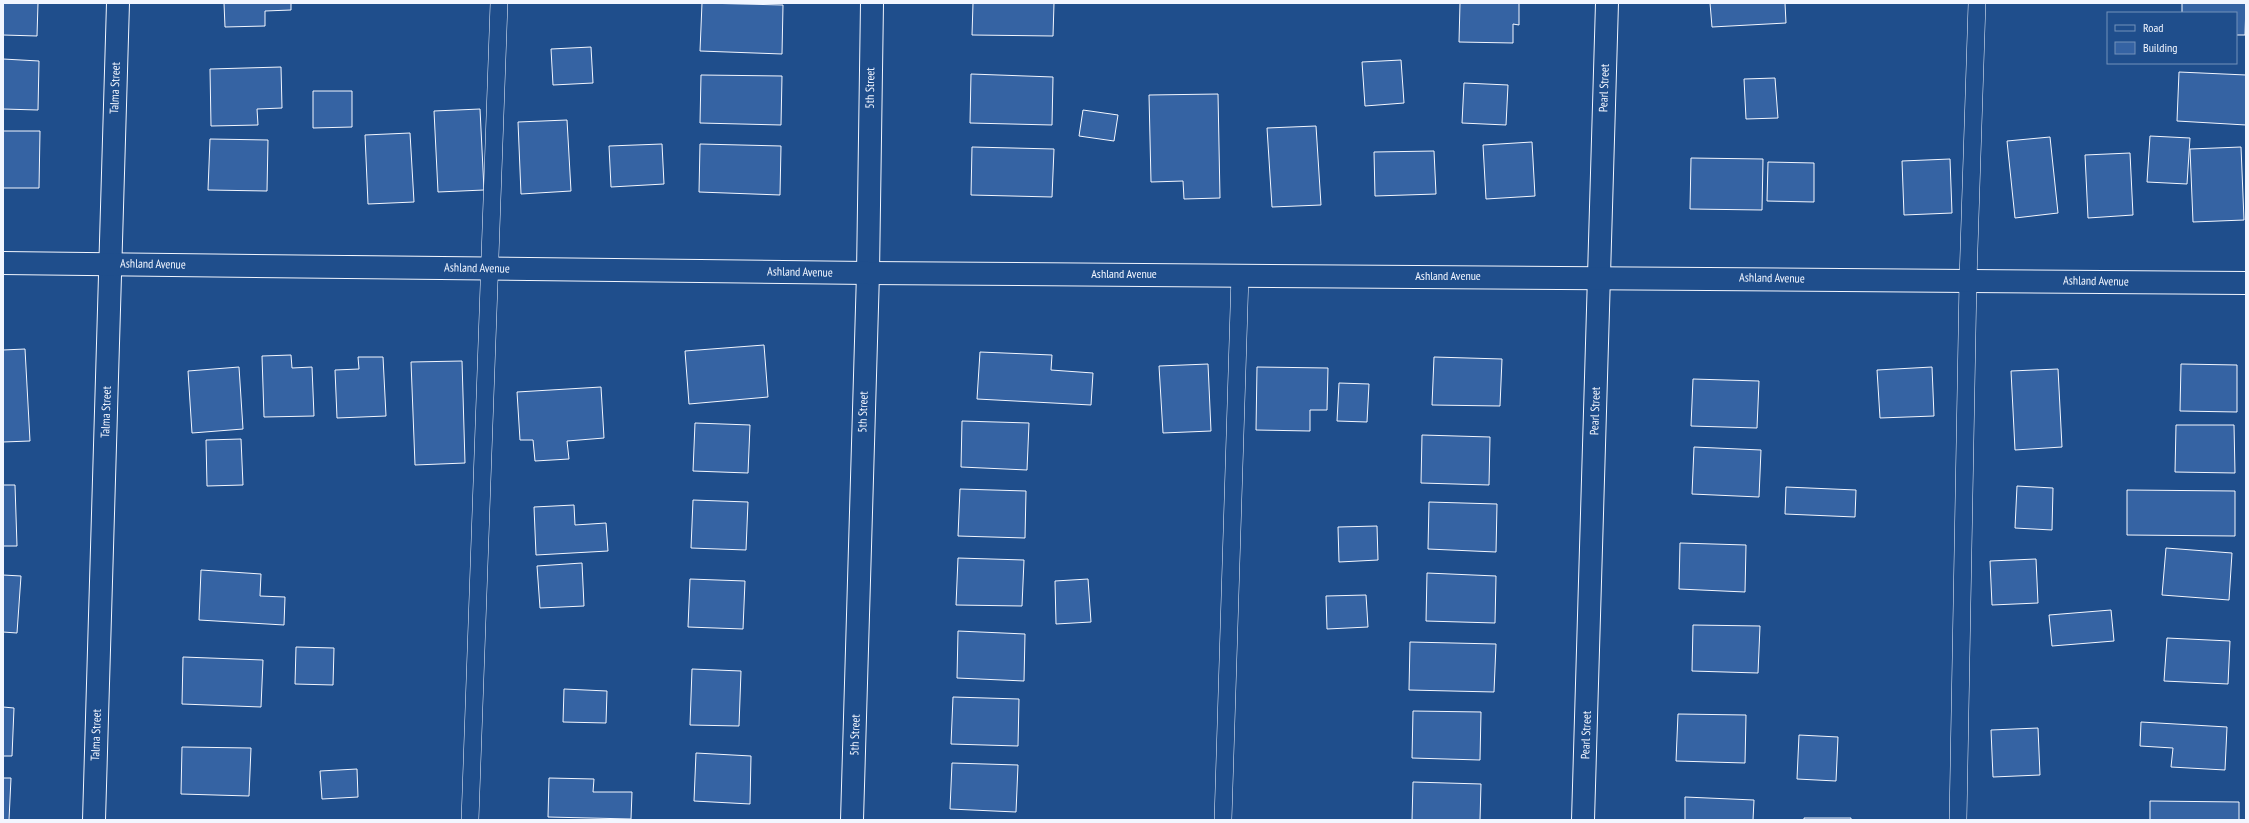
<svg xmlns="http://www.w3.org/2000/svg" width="2249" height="823" font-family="'PT Sans Narrow',sans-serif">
  <rect width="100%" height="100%" fill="#1f4e8c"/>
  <!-- building -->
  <path fill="#3563a3" stroke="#f2f6ff" d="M3,3H38L37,36L3,35Z
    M224,3H291V10L265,11V26L225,27Z
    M702,3L783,5L782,54L700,51Z
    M973,3H1054L1053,36L972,35Z
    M1460,3H1519V25L1513,24V43L1459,42Z
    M1710,3H1785L1786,23L1712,27Z
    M2182,3H2246L2245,35H2236V13H2182Z
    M591,47L593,83L553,85L551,49Z
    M3,59L39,61L38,110L3,109Z
    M1401,60L1404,103L1365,106L1362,62Z
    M281,67L282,108L257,109L258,125L211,126L210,69Z
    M2179,72L2246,75V125L2177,121Z
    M971,74L1053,77L1052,125L970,123Z
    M701,75L782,76L781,125L700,123Z
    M1775,78L1778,118L1746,119L1744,79Z
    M1464,83L1508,85L1506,125L1462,123Z
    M313,91H352V127L313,128Z
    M1218,94L1220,198L1184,199L1183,181L1151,182L1149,95Z
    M480,109L484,190L438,192L434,111Z
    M1083,110L1118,115L1114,141L1079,136Z
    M567,120L571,191L521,194L518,122Z
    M1316,126L1321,205L1272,207L1267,128Z
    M3,131H40L39,188H3Z
    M410,133L414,202L368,204L365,135Z
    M2150,136L2190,138L2187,184L2147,182Z
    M2050,137L2058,213L2015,218L2007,141Z
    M210,139L268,140L267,191L208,190Z
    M1532,142L1535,196L1486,199L1483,145Z
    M662,144L664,184L611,187L609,146Z
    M700,144L781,146L780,195L699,192Z
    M972,147L1054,149L1052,197L971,195Z
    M2241,147L2244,220L2193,222L2190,149Z
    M1434,151L1436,194L1375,196L1374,152Z
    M2130,153L2133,215L2088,218L2085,155Z
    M1691,158L1763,159L1762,210L1690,209Z
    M1950,159L1952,213L1904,215L1902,161Z
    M1768,162L1814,163V202L1767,201Z
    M764,345L768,397L689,404L685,351Z
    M25,349L30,441L3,442V350Z
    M980,352L1052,355L1051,370L1093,373L1091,405L977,399Z
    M291,355L292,368L312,367L314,416L264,417L262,356Z
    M358,357H383L386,416L337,418L335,370L359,369Z
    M1434,357L1502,359L1500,406L1432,405Z
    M462,361L465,463L415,465L411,362Z
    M1208,364L1211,431L1163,433L1159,366Z
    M2181,364L2237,365V412L2180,411Z
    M239,367L243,429L192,433L188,371Z
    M1257,367L1328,368L1327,410H1310V431L1256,430Z
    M1932,367L1934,416L1880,418L1877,370Z
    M2058,369L2062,447L2015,450L2011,371Z
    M1693,379L1759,381L1757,428L1691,426Z
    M1339,383L1369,384L1367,422L1337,421Z
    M601,387L604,438L567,441L569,459L535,461L533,440H520L517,392Z
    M962,421L1029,423L1027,470L961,467Z
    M695,423L750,425L748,473L693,471Z
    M2176,425H2234L2235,473L2175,472Z
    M1422,435L1490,437L1489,485L1421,483Z
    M241,439L243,485L207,486L206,440Z
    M1694,447L1761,450L1759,497L1692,494Z
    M3,485H15L17,546H3Z
    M2017,486L2053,488L2052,530L2015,528Z
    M1786,487L1856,490L1855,517L1785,514Z
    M960,489L1026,491L1025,538L958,536Z
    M2127,490L2235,491V536L2127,535Z
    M693,500L748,502L746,550L691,548Z
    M1429,502L1497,504L1496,552L1428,549Z
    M574,505L575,525L606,523L608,551L536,555L534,507Z
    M1377,526L1378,560L1339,562L1338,527Z
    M1680,543L1746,545L1745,592L1679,589Z
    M2166,548L2232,553L2229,600L2162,595Z
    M958,558L1024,560L1022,606L956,605Z
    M2036,559L2038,603L1992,605L1990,561Z
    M582,563L584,606L540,608L537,566Z
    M201,570L261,574L260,596L285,597L284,625L199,620Z
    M1427,573L1496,576L1495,623L1426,621Z
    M3,575L21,576L17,633L3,632Z
    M690,579L745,581L743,629L688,627Z
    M1088,579L1091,622L1056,624L1055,581Z
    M1366,595L1368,627L1327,629L1326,596Z
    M2111,610L2114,641L2052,646L2049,615Z
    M1693,625L1760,626L1758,673L1692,671Z
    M958,631L1025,634L1024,681L957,678Z
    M2167,638L2230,641L2228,684L2164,681Z
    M1410,642L1496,644L1494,692L1409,690Z
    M296,647L334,648L333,685L295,684Z
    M183,657L263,660L261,707L182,704Z
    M692,669L741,671L739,726L690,725Z
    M564,689L607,691L606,723L563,722Z
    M953,697L1019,699L1018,746L951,744Z
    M3,707L14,708L12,756H3Z
    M1413,711L1481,712L1480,760L1412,758Z
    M1678,714L1746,715L1745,763L1676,761Z
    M2141,722L2227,727L2225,770L2171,767L2173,748L2140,746Z
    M2038,728L2040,775L1993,777L1991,730Z
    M1799,735L1838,737L1836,781L1797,779Z
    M182,747L251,748L249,796L181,794Z
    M696,753L751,756L750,804L694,801Z
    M952,763L1018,765L1016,812L950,809Z
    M357,769L358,797L322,799L320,771Z
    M3,778H11L9,820H3Z
    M549,778L594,779L593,792H632L631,819L548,817Z
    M1413,782L1481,784L1480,820H1412Z
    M1685,797L1754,800L1753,820H1685Z
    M2150,801L2239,802V820H2150Z
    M1804,818H1851V820H1804Z"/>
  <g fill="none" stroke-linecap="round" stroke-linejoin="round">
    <defs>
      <path id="lane" d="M470,820L499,3
        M1223,820L1240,275
        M1958,820L1968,280L1977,3"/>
      <path id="street" d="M94,820L118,3
        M852,820L868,273L872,3
        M1583,820L1607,3"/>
      <path id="secondary" d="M3,263L868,273L2246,283"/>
    </defs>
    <!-- lane casing -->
    <use href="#lane" stroke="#f2f6ff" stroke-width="18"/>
    <!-- street casing -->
    <use href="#street" stroke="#f2f6ff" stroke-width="24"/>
    <!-- secondary casing -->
    <use href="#secondary" stroke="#f2f6ff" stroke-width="24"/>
    <!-- lane -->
    <use href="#lane" stroke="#1f4e8c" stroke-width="17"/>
    <!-- street -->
    <use href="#street" stroke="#1f4e8c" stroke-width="22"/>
    <!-- secondary -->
    <use href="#secondary" stroke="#1f4e8c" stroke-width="22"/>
  </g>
  <g text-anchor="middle" stroke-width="3" stroke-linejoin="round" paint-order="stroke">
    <!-- street labels -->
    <g font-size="12" fill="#f2f6ff" stroke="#1f4e8c">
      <text transform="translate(115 88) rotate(-88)" y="4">Talma Street</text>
      <text transform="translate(870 88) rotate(-89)" y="4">5th Street</text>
      <text transform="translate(1604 88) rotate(-88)" y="4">Pearl Street</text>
      <text transform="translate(153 264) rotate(1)" y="4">Ashland Avenue</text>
      <text transform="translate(477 268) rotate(1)" y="4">Ashland Avenue</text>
      <text transform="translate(800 272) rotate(1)" y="4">Ashland Avenue</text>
      <text x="1124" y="278">Ashland Avenue</text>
      <text x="1448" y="280">Ashland Avenue</text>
      <text transform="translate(1772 278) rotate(1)" y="4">Ashland Avenue</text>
      <text transform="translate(2096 281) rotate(1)" y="4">Ashland Avenue</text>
      <text transform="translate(1595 411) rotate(-88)" y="4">Pearl Street</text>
      <text transform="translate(106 412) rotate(-88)" y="4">Talma Street</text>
      <text transform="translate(863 412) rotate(-88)" y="4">5th Street</text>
      <text transform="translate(96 735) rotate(-88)" y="4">Talma Street</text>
      <text transform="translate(855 735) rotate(-88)" y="4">5th Street</text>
      <text transform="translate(1586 735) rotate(-88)" y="4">Pearl Street</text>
    </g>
  </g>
  <!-- border -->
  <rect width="2249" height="823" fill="none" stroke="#f2f6ff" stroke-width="8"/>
  <!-- legend -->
  <rect x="2107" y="12" width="130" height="52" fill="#1f4e8c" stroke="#7391ba"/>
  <rect x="2115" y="25" width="20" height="6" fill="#1f4e8c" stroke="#7391ba"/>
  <text x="2143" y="32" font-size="12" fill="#f2f6ff">Road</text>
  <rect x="2115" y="42" width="20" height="12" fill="#3563a3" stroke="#7391ba"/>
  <text x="2143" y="52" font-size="12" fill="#f2f6ff">Building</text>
</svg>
